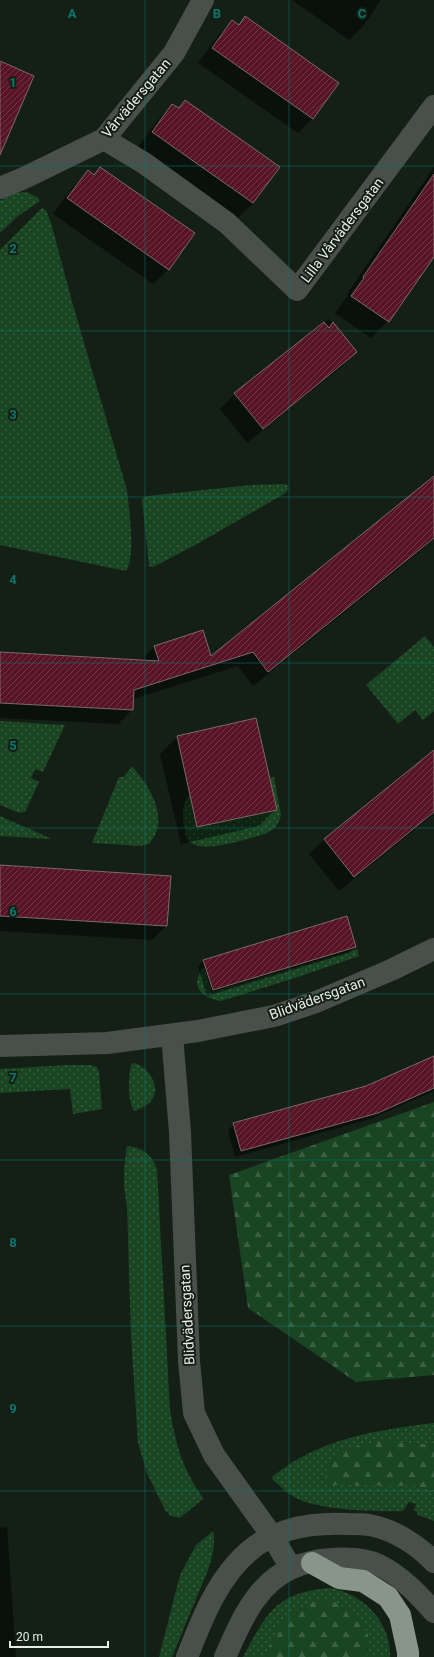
<svg xmlns="http://www.w3.org/2000/svg" width="434" height="1657" font-family="Roboto,sans-serif">
  <defs>
    <pattern id="grass-dots" width="8" height="8" patternUnits="userSpaceOnUse"><rect width="8" height="8" fill="#1a4522"/><path d="M2 2h.1M6 6h.1" fill="none" stroke="#3b6042" stroke-width="1.8" stroke-linecap="round"/></pattern>
    <pattern id="forest-firs" width="22" height="20" patternUnits="userSpaceOnUse"><rect width="22" height="20" fill="#1a4522"/><path d="M5 1l3.5 6h-7zM16 11l3.5 6h-7z" fill="#3b6042"/></pattern>
    <pattern id="building-hatch" width="6" height="6" patternUnits="userSpaceOnUse"><rect width="6" height="6" fill="#561426"/><path d="M-1 1l2-2M0 6l6-6M5 7l2-2" fill="none" stroke="#6e3646"/></pattern>
  </defs>
  <rect width="100%" height="100%" fill="#141f15"/>
  <!-- grass -->
  <path fill="url(#grass-dots)" d="M27,192L37,197L40,201L18,216L0,233V201L14,193Z
    M42,208L46,210L51,223L73,305L127,490C129,508 136,556 126,571L0,545V250Z
    M283,484L287,485L289,489L284,494L197,544L153,567L149,566L142,499L147,496L251,485Z
    M425,636L434,647V711L423,720L415,710L398,724L366,685Z
    M0,721L65,725L43,772L35,769L31,778L39,782L25,812L19,813L0,805Z
    M132,766C150,787 171,819 149,844L140,846L92,843L119,777H124Z
    M274,777L281,815C279,825 274,829 265,834C250,838 200,856 188,840C185,836 185,830 184,826C182,813 182,804 190,794L198,827L276,810L270,778Z
    M0,816L52,839L0,836Z
    M357,949L359,956L301,976L221,1001C200,998 189,985 204,967L212,992Z
    M132,1063C146,1064 161,1084 153,1098C149,1105 142,1108 135,1111C127,1105 128,1072 132,1063Z
    M66,1065H90L97,1067L99,1072L102,1109L73,1114L70,1089L0,1093V1069Z
    M127,1146C142,1147 152,1155 157,1169L170,1410C174,1432 178,1454 189,1475C193,1483 199,1491 203,1499L180,1518L171,1516L165,1510L147,1473L138,1443L131,1336L127,1208L124,1186V1169Z
    M434,1423V1445L385,1441L415,1486L434,1490V1521L418,1515L417,1512L414,1510L416,1504L409,1502L403,1511C377,1512 318,1510 296,1498C287,1494 280,1486 272,1479L273,1476C319,1439 376,1430 434,1423Z
    M213,1531C216,1543 212,1558 208,1570L172,1657H159L180,1575L196,1545Z
    M329,1588C362,1592 392,1623 390,1657H365L368,1648L266,1654L268,1657H243C267,1613 275,1593 329,1588Z"/>
  <!-- forest -->
  <path fill="url(#forest-firs)" d="M434,1102V1375L356,1382L248,1308L229,1175Z
    M385,1441L434,1445V1490L415,1486L328,1485L325,1472L338,1450Z
    M317,1600C322,1600 330,1600 335,1602C346,1606 365,1625 368,1635C370,1642 367,1651 365,1657H268L266,1654L279,1626L297,1610Z"/>
  <!-- shadow -->
  <path fill="#0007" d="M292,0H381L364,25L349,40Z
    M245,18L313,118L298,133L198,63L218,36L232,21L238,25Z
    M185,102L253,203L238,218L138,147L158,120L173,105L178,109Z
    M434,167V256L388,321L371,338L335,313L348,295L347,294Z
    M100,168L193,234L168,270L153,284L53,214L73,187L88,172L93,176Z
    M329,319L356,352L341,367L247,443L220,409L235,394Z
    M434,477V540L253,686L238,666L133,699L132,710L118,724L0,718V653L140,661L154,647L210,658Z
    M177,737L276,809L259,826L181,844L160,754Z
    M434,751V814L339,891L309,854L324,840Z
    M0,866L166,926L152,940L0,931Z
    M355,947L349,953L207,996L198,967L204,960Z
    M434,1057V1091L370,1119L235,1157L228,1130L234,1124L366,1087Z
    M7,1527L16,1657H0V1528Z"/>
  <!-- building -->
  <path fill="url(#building-hatch)" stroke="#7c696b" d="M245,16L339,83L313,119L212,48L232,20L239,25Z
    M0,61L34,76L0,155Z
    M185,100L280,167L253,203L152,132L172,104L179,108Z
    M100,167L195,233L169,270L67,198L88,170L94,175Z
    M434,174V257L389,322L351,296L364,278L363,277Z
    M324,322L329,328L333,322L357,352L263,429L234,393Z
    M434,476V538L268,672L253,652L134,690L133,710L0,703V652L159,661L154,646L203,630L211,656Z
    M256,718L277,810L197,827L177,736Z
    M434,750V812L354,877L324,839Z
    M0,865L171,876L167,926L0,916Z
    M347,916L356,947L213,990L203,960Z
    M434,1056V1088L378,1113L241,1151L233,1123L366,1086Z"/>
  <g fill="none" stroke-linecap="round" stroke-linejoin="round">
    <!-- street -->
    <path stroke="#494f4a" stroke-width="22" d="M104,139L144,163L227,223L297,290L434,106
      M0,188L24,178L104,139L174,53L203,0
      M172,1035L180,1132L189,1361L194,1413L214,1455L272,1536L291,1568
      M0,1046L107,1043L198,1031L274,1016L316,1002L391,970L434,949
      M187,1657C200,1625 213,1589 237,1563C266,1530 305,1522 348,1524C355,1524 362,1524 369,1525C393,1529 418,1545 434,1562
      M225,1657C234,1637 243,1615 256,1598C265,1586 277,1575 290,1569C312,1558 357,1554 379,1565C401,1576 418,1594 434,1612"/>
    <!-- highway -->
    <path stroke="#889589" stroke-width="22" d="M312,1563L339,1578L363,1581L388,1597L400,1615L408,1652V1657"/>
  </g>
  <!-- grid -->
  <path fill="none" stroke="#0f766e" stroke-width="1" stroke-opacity="0.55" d="M145,0V1657M289,0V1657M0,166H434M0,331H434M0,497H434M0,663H434M0,828H434M0,994H434M0,1160H434M0,1326H434M0,1491H434"/>
  <g text-anchor="middle" stroke-width="4" stroke-linejoin="round" paint-order="stroke">
    <!-- street labels -->
    <g font-size="14" fill="#e5ede6" stroke="#141f15">
      <text transform="translate(136 98) rotate(-50)" y="5">Vårvädersgatan</text>
      <text transform="translate(342 230) rotate(-53)" y="5">Lilla Vårvädersgatan</text>
      <text transform="translate(317 998) rotate(-20)" y="5">Blidvädersgatan</text>
      <text transform="translate(187 1315) rotate(-93)" y="5">Blidvädersgatan</text>
    </g>
  </g>
  <g font-size="13" text-anchor="middle" font-weight="bold" fill="#0f766e" stroke="#141f15" stroke-width="4" stroke-linejoin="round" paint-order="stroke">
    <text x="72" y="18">A</text>
    <text x="217" y="18">B</text>
    <text x="362" y="18">C</text>
    <text x="13" y="87">1</text>
    <text x="13" y="253">2</text>
    <text x="13" y="419">3</text>
    <text x="13" y="584">4</text>
    <text x="13" y="750">5</text>
    <text x="13" y="916">6</text>
    <text x="13" y="1082">7</text>
    <text x="13" y="1247">8</text>
    <text x="13" y="1413">9</text>
  </g>
  <!-- scale -->
  <path d="M10 1641v6h98v-6" fill="none" stroke="#e5ede6" stroke-width="2"/>
  <text x="16" y="1641" font-size="12" fill="#e5ede6" stroke="#141f15" stroke-width="3" paint-order="stroke">20 m</text>
</svg>
